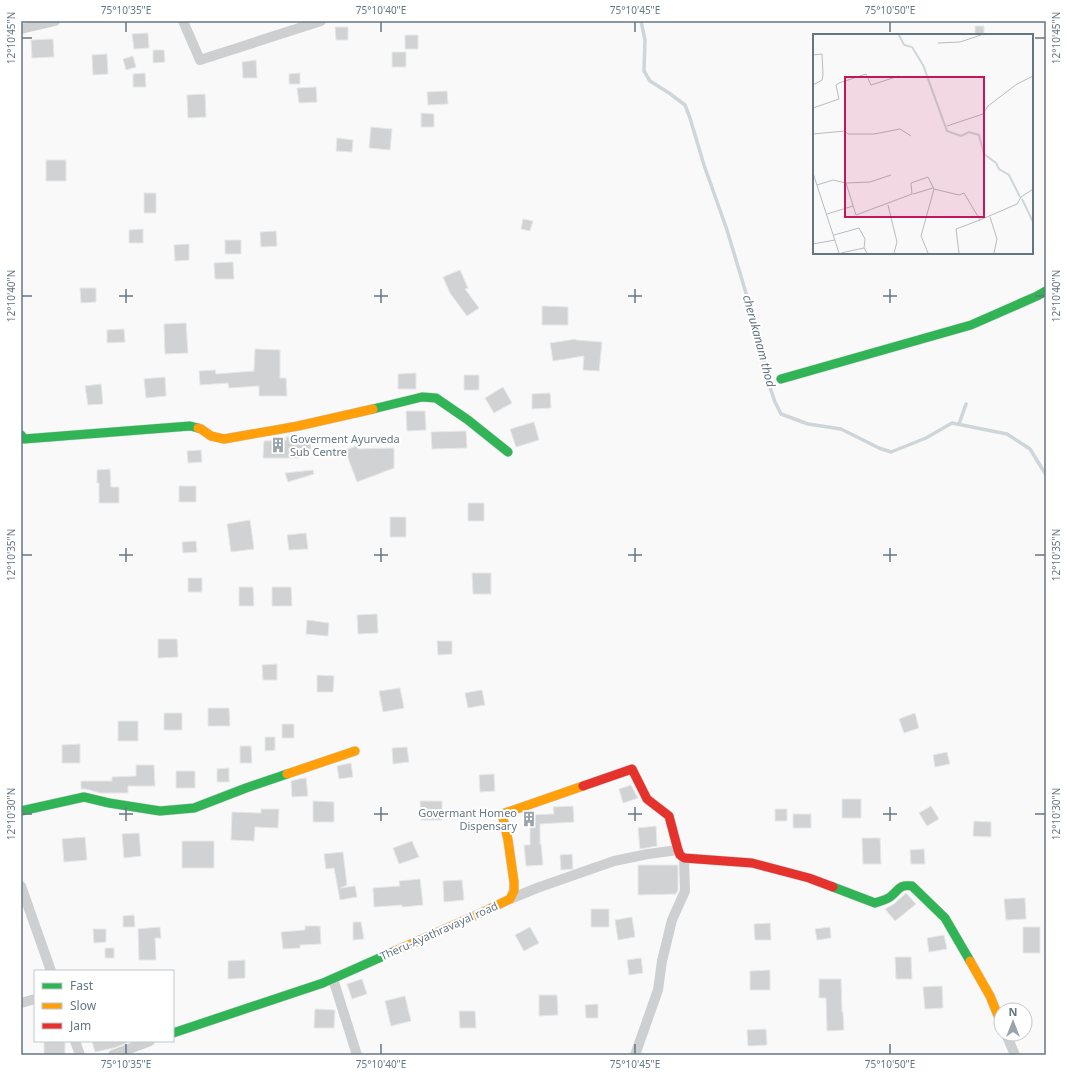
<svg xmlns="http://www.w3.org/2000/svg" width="1067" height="1076" font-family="'Noto Sans',sans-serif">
  <rect width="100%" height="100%" fill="#f9f9f9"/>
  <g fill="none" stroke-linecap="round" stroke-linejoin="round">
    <!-- stream -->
    <path stroke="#ced6d9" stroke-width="3.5" d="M641,21L645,40L644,71L650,81L669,93L685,105L690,118L704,165L727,230L752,313L764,360L767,379L775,402L781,414L808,424L841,429L879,448L891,452L926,438L952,423L1007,434L1030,449L1046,475
      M959,424L966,404"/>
  </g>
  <!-- building -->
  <path fill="#d0d2d3" stroke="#e8e8e8" d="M975,26H984V35H975Z
    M335,27H348V40H336Z
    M148,33L149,48L134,49L132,34Z
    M405,35H418V49H405Z
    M53,39L54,57L32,58L31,40Z
    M153,50H164L165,62L153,63Z
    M392,52H406V67H392Z
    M107,54L108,74L93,75L92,55Z
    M133,56L136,67L126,70L123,59Z
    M256,60L257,78H243L242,62Z
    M145,73L146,87H133V74Z
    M300,73V84H289V74Z
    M316,87L317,102L299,103L297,88Z
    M447,91L448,104L428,105L427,92Z
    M205,94L206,117L188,118L187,95Z
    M421,113L434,114V127H421Z
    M371,127L392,129L390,150L369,148Z
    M337,138L353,140L352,152L336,151Z
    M46,160H66V181H46Z
    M144,193H156V213H144Z
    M523,219L533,221L530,231L521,229Z
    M143,229V243H129V230Z
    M276,231L277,246L261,247L260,232Z
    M225,240H241V254H225Z
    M189,244V260L175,261L174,245Z
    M233,262L234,279H215L214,263Z
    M460,270L468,288L465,289L479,308L467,316L450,293L443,277Z
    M80,288H96V302L81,303Z
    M542,306L568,307V325H542Z
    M186,323L188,353L165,354L164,324Z
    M124,329L125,342L107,343V330Z
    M576,339V340L602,342L599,371L583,370L584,356L553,361L550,343Z
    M255,349L280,350V378H286L287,396H259V386L229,388L228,383L200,385L199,371L215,370L216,374L254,371Z
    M416,373V389H398V374Z
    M464,375H479V390H464Z
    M165,377L166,396L146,398L144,379Z
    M101,384L103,404L88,405L85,386Z
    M503,387L512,403L494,413L485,398Z
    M550,393L551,408L532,409V394Z
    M406,411H425L426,430L407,431Z
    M534,422L539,440L516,447L510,429Z
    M466,431L467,448L432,449L431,432Z
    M310,436L311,449L298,450L300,458H263L264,441L286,440V437Z
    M357,446L358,449L394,448V468L357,482L345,450Z
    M201,450L202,462L188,463L187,451Z
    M110,469L111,487H119V503H99V483H97V470Z
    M313,470L314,474L288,482L285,473Z
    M179,486H196V502H179Z
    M468,503H484V521H468Z
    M390,517H406V537H390Z
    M250,520L254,549L231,552L227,524Z
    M306,533L308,549L289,550L287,535Z
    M196,541L197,552L183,553L182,542Z
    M472,573H491V594H473Z
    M188,578H202V592H188Z
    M239,587H253L254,606H239Z
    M272,587H291L292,606H272Z
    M377,614L378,633L358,634L357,615Z
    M307,620L329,623L328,636L306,634Z
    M158,639H177L178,657L158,658Z
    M437,641H452V654L438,655Z
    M277,664V680H263L262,665Z
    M317,675L334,676L333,692H317Z
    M400,688L404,708L383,712L379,691Z
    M482,690L485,705L468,708L465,693Z
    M208,708H229L230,726H208Z
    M164,713H182V730H164Z
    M915,713L919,728L904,733L899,719Z
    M118,721H138V741H118Z
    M282,724H294V738H282Z
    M265,737H275V750L265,751Z
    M80,744V763H62V745Z
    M240,746H251L252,763H240Z
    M407,747L409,762L393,764L392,748Z
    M947,752L950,764L935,767L933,755Z
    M351,763L353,777L339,779L337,766Z
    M136,765H154L155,786H128V793H100L86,789H81V781H112V777L136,776Z
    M229,768V782H217V769Z
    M176,771H195V788H176Z
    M494,774L495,791L480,792L479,775Z
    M306,778L308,796L292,797L291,781L299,779Z
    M631,785L638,798L623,803L619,789Z
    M842,799H861V818H842Z
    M313,801L334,802V822H313Z
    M420,801H442V820H421Z
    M573,806L574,822L540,824V844H541L543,865L526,866L524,845H530V815L554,814L553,807Z
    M931,806L939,819L927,826L919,813Z
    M261,809H279L278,828L255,827L254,841L231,840L232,812L261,813Z
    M775,809H787V821H775Z
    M793,814H811V828H793Z
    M974,821L991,822V837L973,836Z
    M656,826L657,846L640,849L638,828Z
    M139,833L141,856L124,858L122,834Z
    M85,837L87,860L64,862L62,839Z
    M862,838H880L881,864H863Z
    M182,841H214V868H182Z
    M412,841L419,857L399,864L393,848Z
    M924,849L925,864H911L910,850Z
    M343,852L347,885L340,888L355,886L357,897L340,900L334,868L326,869L324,854Z
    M572,854L573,869L561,870L560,855Z
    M638,865H678V890L676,894L638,895Z
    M420,879L423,905L402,907V905L374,907L373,888L400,886L399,881Z
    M462,880L464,900L444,902L443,881Z
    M906,893L916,904L895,921L885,909L894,904Z
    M1025,898L1026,919L1006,920L1004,899Z
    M591,909H609V927H591Z
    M134,915L135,927H123V916Z
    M632,917L635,937L618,940L615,920Z
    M353,922H361L364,939L353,940Z
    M770,923L771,940H755L754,924Z
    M305,926H320L321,944L300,945V948L283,949L281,932L305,930Z
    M160,927L161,938H155L156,960H139L138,929Z
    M530,927L539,943L524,951L515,935Z
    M830,927L831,938L817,940L815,929Z
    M1023,927H1040V953H1023Z
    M93,929H106V942L94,943Z
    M944,935L947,949L929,952L927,938Z
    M105,948H114V958H105Z
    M895,957H911L912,979H896Z
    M641,958L643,973L629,975L627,960Z
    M245,960V978L228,979V961Z
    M770,970V990H750V971Z
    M362,979L367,994L352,999L347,984Z
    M819,979H841L842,1012H843L844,1030L827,1031L826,998H819Z
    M942,986L943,1008L925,1009L923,987Z
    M539,995H557L558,1015L539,1016Z
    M405,996L411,1021L391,1026L385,1001Z
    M598,1004V1018H586L585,1005Z
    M315,1009L335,1010L334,1028H314Z
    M459,1011H475L476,1028H460Z
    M766,1029L767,1045L748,1046L747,1030Z
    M44,1041H65V1055H44Z
    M92,1041H126L127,1043L114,1048L95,1052Z"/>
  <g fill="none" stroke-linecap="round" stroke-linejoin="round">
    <defs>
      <path id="fast" d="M781,379L971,325L1037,296L1046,291
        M373,409L422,397L436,398L468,420L508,452
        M21,435L24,439L190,426L198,428
        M21,811L84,797L109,803L160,811L194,808L246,788L287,774
        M833,887L875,903C880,901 886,900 890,897C899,890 899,884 912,886L945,918L970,961
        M173,1033L323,983L395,951"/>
      <path id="slow" d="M198,428L201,429L211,436L224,439L298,426L373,409
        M287,774L355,751
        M395,951L481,913L510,899L514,891V882L508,840L502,814L583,786
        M970,961L990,996L1001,1023"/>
      <path id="jam" d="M583,786L632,769L647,799L669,816L678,850L680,855L684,858L752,863L809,878L833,887"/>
    </defs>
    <!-- fast casing -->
    <use href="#fast" stroke="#d5d6d7" stroke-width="10"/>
    <!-- slow casing -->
    <use href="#slow" stroke="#d5d6d7" stroke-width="10"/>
    <!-- jam casing -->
    <use href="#jam" stroke="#d5d6d7" stroke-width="10"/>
    <!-- street -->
    <path stroke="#cecfd0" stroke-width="10" d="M183,21L200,60L321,21
      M21,29L55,21
      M21,886L51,971
      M510,899L537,888L614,861L648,854L678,850
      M333,979L357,1055
      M21,1003L35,999
      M1006,1034L1015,1055
      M75,1041L80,1055
      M113,1055L150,1041
      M635,1055L658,990L662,961L672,920L685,891L684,858"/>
    <!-- fast -->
    <use href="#fast" stroke="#30b455" stroke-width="9"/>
    <!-- slow -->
    <use href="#slow" stroke="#ff9f0a" stroke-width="9"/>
    <!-- jam -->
    <use href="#jam" stroke="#e5322d" stroke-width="9"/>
  </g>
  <!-- ticks -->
  <path fill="none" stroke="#657683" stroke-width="1.5" d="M126,22V32M381,22V32M635,22V32M890,22V32M22,38H32M1035,38H1045M126,289V303M381,289V303M635,289V303M890,289V303M22,296H32M119,296H133M374,296H388M628,296H642M883,296H897M1035,296H1045M126,548V562M381,548V562M635,548V562M890,548V562M22,555H32M119,555H133M374,555H388M628,555H642M883,555H897M1035,555H1045M126,807V821M381,807V821M635,807V821M890,807V821M22,814H32M119,814H133M374,814H388M628,814H642M883,814H897M1035,814H1045M126,1044V1054M381,1044V1054M635,1044V1054M890,1044V1054"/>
  <!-- icons -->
  <defs>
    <symbol id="building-bare" viewBox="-9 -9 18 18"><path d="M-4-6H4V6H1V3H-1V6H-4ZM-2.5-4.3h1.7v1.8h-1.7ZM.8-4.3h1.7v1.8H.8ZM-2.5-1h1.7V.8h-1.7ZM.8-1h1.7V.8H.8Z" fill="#99a4ac" stroke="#fff" stroke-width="2.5" paint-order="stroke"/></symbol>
  </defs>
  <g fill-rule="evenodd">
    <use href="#building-bare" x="267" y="434" width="22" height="22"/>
    <use href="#building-bare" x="518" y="808" width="22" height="22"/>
  </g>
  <g text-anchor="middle" stroke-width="4" stroke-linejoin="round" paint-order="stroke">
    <!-- poi labels -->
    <g font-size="11" fill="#657683" stroke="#fff" text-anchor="start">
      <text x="290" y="443">Goverment Ayurveda<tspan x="290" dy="13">Sub Centre</tspan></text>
      <text x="517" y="817" text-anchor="end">Govermant Homeo<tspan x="517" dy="13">Dispensary</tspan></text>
    </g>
    <!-- street labels -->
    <g font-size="11" fill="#657683" stroke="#fff">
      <text transform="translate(439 931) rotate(-24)" y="4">Theru-Ayathravayal road</text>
    </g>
    <!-- water labels -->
    <g font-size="12" font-style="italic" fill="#60757c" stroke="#fff">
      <text transform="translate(759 341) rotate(75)" y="4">cherukanam thod</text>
    </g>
  </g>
  <!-- overview -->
  <g transform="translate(813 34)">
    <rect width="220" height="220" fill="#f9f9f9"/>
    <path fill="none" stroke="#ced6d9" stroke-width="2" d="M86,1L91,11L99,13L110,31L134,97L148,102L156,98L166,101L171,120L183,129L186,135L196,141L207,163M209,165L220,188"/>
    <path fill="none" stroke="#b5bdc3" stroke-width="1" d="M125,9L147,8L168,1M0,21L9,20L10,41L9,46L0,51M0,74L26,65L23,51L26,49L53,40L58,51L86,42M134,92L170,80L175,72L204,50L220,42M0,100L32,97L35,100H61L87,95L98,102M0,139L26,219M78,141L57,148L33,149L43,181L99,160L98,149L115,143L121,155L146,161L151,159L167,186L204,170L208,163L220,155M4,151L20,146L33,149M100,160L120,154M75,171L84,208L81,219M14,180L40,172M177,183L184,205L181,219M21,201L46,194L52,205L51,214M0,210L22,206M28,219L51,214L54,219M115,219L108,202L121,155M146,219L143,195L167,186"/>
    <path fill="#c2185b" fill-opacity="0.15" stroke="#c2185b" stroke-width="2" d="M32,43H171V183H32Z"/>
    <rect width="220" height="220" fill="none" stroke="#657683" stroke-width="2"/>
  </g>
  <!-- border -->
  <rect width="1067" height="1076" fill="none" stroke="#ffffff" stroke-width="44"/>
  <!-- legend -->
  <rect x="34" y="970" width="140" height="72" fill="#ffffff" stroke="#c1c8cd"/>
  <rect x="42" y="983" width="20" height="6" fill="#30b455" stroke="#c1c8cd"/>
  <text x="70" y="990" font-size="12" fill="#657683">Fast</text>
  <rect x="42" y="1003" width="20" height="6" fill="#ff9f0a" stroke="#c1c8cd"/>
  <text x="70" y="1010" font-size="12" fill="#657683">Slow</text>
  <rect x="42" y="1023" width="20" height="6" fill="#e5322d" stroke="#c1c8cd"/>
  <text x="70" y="1030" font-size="12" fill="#657683">Jam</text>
  <!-- north arrow -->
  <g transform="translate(1013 1022)"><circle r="19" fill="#ffffff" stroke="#c1c8cd"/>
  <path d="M0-3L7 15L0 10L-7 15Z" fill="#99a4ac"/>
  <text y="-6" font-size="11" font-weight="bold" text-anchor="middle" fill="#657683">N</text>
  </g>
  <rect x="22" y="22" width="1023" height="1032" fill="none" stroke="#657683" stroke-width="1.5"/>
  <g font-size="10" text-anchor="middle" fill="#657683">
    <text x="126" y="14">75°10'35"E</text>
    <text x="381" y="14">75°10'40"E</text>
    <text x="635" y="14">75°10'45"E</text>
    <text x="890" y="14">75°10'50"E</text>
    <text transform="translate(11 38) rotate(-90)" y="4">12°10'45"N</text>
    <text transform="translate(1056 38) rotate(-90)" y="4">12°10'45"N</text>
    <text transform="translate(11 296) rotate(-90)" y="4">12°10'40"N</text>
    <text transform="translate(1056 296) rotate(-90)" y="4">12°10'40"N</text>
    <text transform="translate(11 555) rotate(-90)" y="4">12°10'35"N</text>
    <text transform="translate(1056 555) rotate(-90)" y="4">12°10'35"N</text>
    <text transform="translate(11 814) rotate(-90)" y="4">12°10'30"N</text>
    <text transform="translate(1056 814) rotate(-90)" y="4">12°10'30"N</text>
    <text x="126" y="1068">75°10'35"E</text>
    <text x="381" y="1068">75°10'40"E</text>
    <text x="635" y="1068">75°10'45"E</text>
    <text x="890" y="1068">75°10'50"E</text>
  </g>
</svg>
